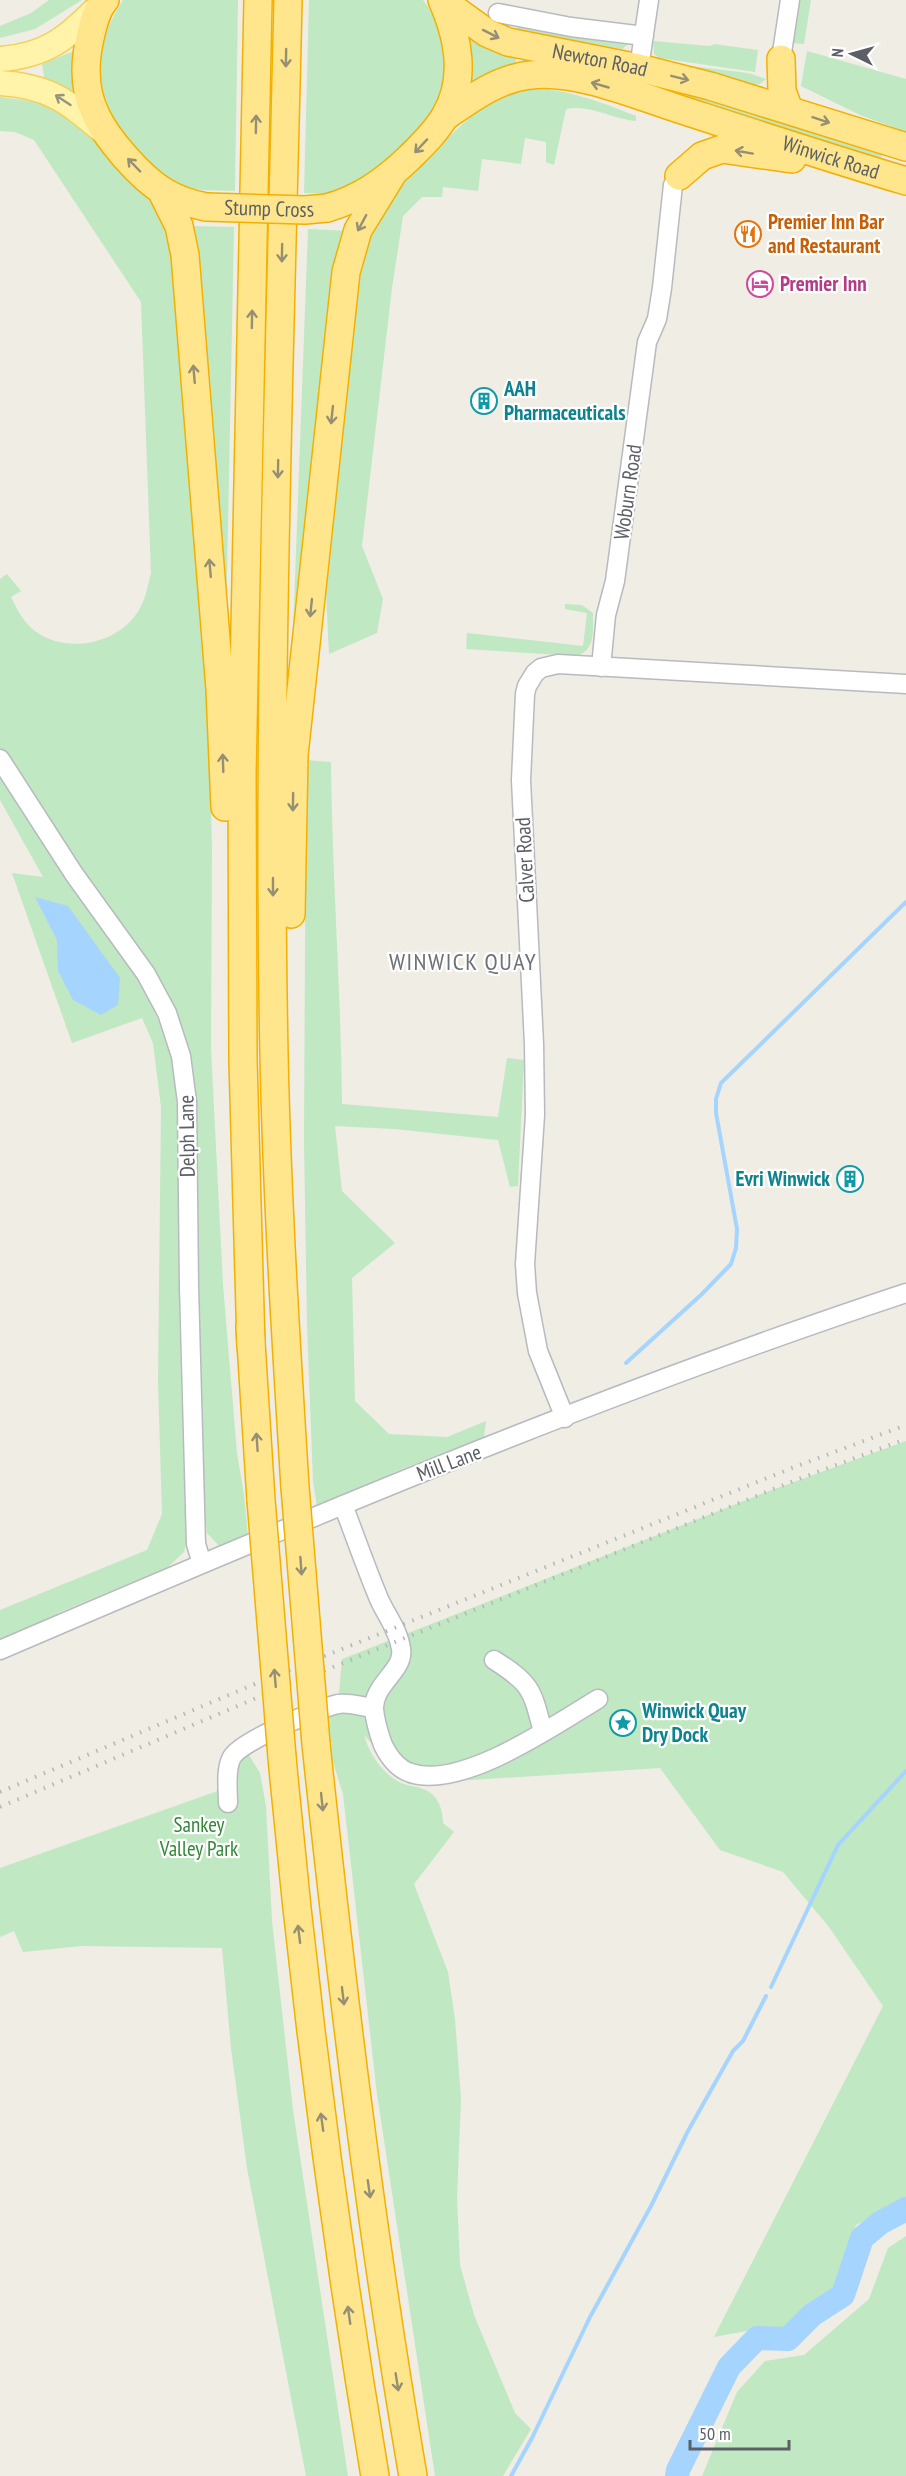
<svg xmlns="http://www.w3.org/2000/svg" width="906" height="2476" font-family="'PT Sans Narrow',sans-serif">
  <rect width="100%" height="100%" fill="#efede4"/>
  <!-- green -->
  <path fill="#c0e8c2" d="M49,0H82L35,29L0,38V26L31,13Z
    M123,0H238L235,191C220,190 203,192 189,187C167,179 150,164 135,146C94,99 88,54 123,0Z
    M309,0H423C470,61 438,123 383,165C373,172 361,185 350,189C336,195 319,193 304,193Z
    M797,0H811L804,44L792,43Z
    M518,22L631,42L622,49L523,32L516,31Z
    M463,25L514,51L517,65L471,85L468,84Z
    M653,41L710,46L714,44L758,50L755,72L659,58L654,54Z
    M74,51L73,76L77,99L45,82L42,64Z
    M807,51L906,79V132L860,115L801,86Z
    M519,52L596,66L884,149L878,166L523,64Z
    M674,64L748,73L766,79L760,84L752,85Z
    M529,88C567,89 601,102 636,116V121C612,119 590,104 566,109L554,165L546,162V142L525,138L521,164L482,159L478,191L443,187L442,197H422L403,216L392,288L362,546L383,599L377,633L329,654L324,554L355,274L380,208L442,143L477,111L508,94Z
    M0,97L53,104L74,119L161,212L171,240L206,627L212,848L211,1049L223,1285L237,1453L244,1495L248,1536L219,1546L207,1533L201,1486L191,1074L180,1024L156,976L149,998L169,1046L174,1075L178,1116L179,1310L186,1544L184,1552L168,1567L58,1613L30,1645L0,1656V1610L147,1550L162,1514L158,1382L161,1107L153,1043L142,1018L72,1043L12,873L43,877L0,800V579L7,574L21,591L11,597C17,609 23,622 35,631C67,655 121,644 140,608C146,598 148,584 151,573L141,302L34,140L15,132L0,131Z
    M187,226L234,227L225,675Z
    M308,229L350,231L291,686Z
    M565,604L582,605L593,613C593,630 596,649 577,656L466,649L467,633L583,646L587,613L565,609Z
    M306,760L331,762C332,876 341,990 342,1104L498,1117L507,1058L524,1060L518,1186L510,1187L498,1140L394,1129L335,1126L342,1191L395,1243L352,1278L355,1401L389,1434L447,1437L486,1421L484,1437L402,1469L317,1507L313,1481L307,1324L304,1143Z
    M906,1441V2199L856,2225L835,2288L781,2330H752L714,2337L883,2006L829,1927L783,1872L720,1850L660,1768L408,1784L364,1735C369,1754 383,1774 401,1783C408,1786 416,1786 423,1789C438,1794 443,1809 443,1823L454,1832L414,1884L448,1972L455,2019L461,2098L457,2198L460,2265L474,2315L515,2413L531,2429L503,2476H435L377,2094L343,1794L332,1759L326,1715L338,1704L342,1659L764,1493Z
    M247,1752L260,1773L266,1806L272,1921L293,2110L348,2476H306L247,2168L231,2048L222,1948L82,1946L23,1952L14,1931L0,1937V1868L226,1788L225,1767Z
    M906,2236V2476H702L737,2392L765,2361L804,2355L869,2299L888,2248Z"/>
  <!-- water -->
  <path fill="#a5d4ff" d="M35,897L68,906L120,978L118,1005L101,1015L73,1000L58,971L57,940Z"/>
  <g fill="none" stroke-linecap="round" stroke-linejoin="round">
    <!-- stream -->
    <path stroke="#a5d4ff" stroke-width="4" d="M626,1363L702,1294L731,1264L736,1248L737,1229L716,1113V1099L721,1083L906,902
      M771,1987L838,1845L906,1771
      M511,2476L532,2438L590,2317L651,2206L688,2131L733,2051L743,2041L766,1996"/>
    <!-- river -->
    <path stroke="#a5d4ff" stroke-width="24" d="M677,2476L678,2470L729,2367L757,2338L788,2339L812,2315L843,2295L862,2238L880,2223L906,2209"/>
    <defs>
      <path id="minor" d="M498,13L571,27L644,36
        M781,59L790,0
        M639,68L649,0
        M601,667L606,615L615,581L647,342L657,319L662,288L673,185L679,176
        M0,759L74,874L146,974L167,1013L181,1056L187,1102L189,1287L196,1544L202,1564
        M565,1418L538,1351L527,1293L525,1264L535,1115L534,1044L521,780L525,694L527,686L535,673L541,668L558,664L906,684
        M343,1505C355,1536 366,1568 379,1599C386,1615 399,1631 401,1649C405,1670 373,1684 374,1709C375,1721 379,1734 383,1745C389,1757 397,1769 411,1773C461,1790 555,1725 598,1699
        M0,1650C298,1522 598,1395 906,1293
        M494,1660C532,1684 532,1690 543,1732
        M228,1803C228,1790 225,1769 232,1757C241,1741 318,1709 338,1704C350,1702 362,1707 374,1708"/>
      <path id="major" d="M0,59C47,56 68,37 99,6
        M0,83C50,86 68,102 105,133"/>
      <g id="highway">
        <path d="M105,0C96,10 93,25 90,38C84,64 84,91 96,115C107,139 140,177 163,191C176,199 191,204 206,207"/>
        <path d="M288,0C280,351 267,703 274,1054C277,1198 286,1342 295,1487"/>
        <path id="s1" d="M443,1L487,33L508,42L639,68L710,86L906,147"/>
        <path d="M781,59L782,91L789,110"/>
        <path id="s2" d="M446,116C472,98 499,78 531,75C577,70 633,94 676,108C753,133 829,158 906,181"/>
        <path d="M679,176L702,156L722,149L792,159"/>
        <path d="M161,190L179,226L185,255L220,689L225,807"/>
        <path d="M327,208C359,199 384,182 409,158C421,146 436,132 445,116C467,80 458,36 442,0"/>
        <path d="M291,914L294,755L346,272L358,230L393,173"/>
        <path d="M250,1327L261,1500"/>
        <path d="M251,1346L243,1060L242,774L258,0"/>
        <path d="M316,1744C342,1989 371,2233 413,2476"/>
        <path d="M282,1757C304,1998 335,2237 375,2476"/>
      </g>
    </defs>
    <!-- minor casing -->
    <use href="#minor" stroke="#b7babf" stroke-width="21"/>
    <!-- major casing -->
    <use href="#major" stroke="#f6cf57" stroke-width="27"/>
    <!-- highway casing -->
    <use href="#highway" stroke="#f4b000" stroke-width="30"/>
    <!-- minor -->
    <use href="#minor" stroke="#fff" stroke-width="18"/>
    <!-- major -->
    <use href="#major" stroke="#fff4aa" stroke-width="24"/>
    <!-- highway -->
    <use href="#highway" stroke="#ffe68c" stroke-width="27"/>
    <!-- rail -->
    <path stroke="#b5b6b7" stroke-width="4" stroke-dasharray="1.5 8" stroke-linecap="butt" d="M0,1792L250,1686L792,1468L906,1425
      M0,1807L254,1699L796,1480L906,1439"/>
    <defs>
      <g id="highway-bridge">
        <path id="s3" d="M206,207L305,210L327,208"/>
        <path d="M295,1487L316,1744"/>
        <path d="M261,1500L282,1757"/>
      </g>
    </defs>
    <!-- highway-bridge casing -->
    <use href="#highway-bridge" stroke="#f4b000" stroke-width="30" stroke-linecap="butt"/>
    <!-- highway-bridge -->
    <use href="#highway-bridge" stroke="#ffe68c" stroke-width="27"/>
  </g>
  <!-- one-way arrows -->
  <defs><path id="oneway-shaft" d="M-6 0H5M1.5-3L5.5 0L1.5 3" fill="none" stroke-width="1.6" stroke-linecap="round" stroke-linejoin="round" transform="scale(1.5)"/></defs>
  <g stroke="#958f73">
    <use href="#oneway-shaft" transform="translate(491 34) rotate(27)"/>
    <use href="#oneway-shaft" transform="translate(286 58) rotate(91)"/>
    <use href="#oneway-shaft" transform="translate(680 78) rotate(14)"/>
    <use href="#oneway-shaft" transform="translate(600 85) rotate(-164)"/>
    <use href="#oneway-shaft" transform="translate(821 120) rotate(18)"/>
    <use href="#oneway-shaft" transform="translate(256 124) rotate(-89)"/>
    <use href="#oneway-shaft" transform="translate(421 146) rotate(133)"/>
    <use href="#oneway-shaft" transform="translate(744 152) rotate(-170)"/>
    <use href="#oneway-shaft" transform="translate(134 165) rotate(-134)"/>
    <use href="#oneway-shaft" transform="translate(362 223) rotate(118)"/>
    <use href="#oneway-shaft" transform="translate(282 253) rotate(91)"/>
    <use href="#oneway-shaft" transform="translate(252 319) rotate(-89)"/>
    <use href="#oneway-shaft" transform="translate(194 374) rotate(-95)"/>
    <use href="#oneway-shaft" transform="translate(332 415) rotate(96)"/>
    <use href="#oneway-shaft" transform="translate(278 469) rotate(91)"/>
    <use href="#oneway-shaft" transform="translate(210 568) rotate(-95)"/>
    <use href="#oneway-shaft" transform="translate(311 608) rotate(96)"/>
    <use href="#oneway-shaft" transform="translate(223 763) rotate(-92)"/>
    <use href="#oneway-shaft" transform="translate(293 802) rotate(91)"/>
    <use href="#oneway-shaft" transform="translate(273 887) rotate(90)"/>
    <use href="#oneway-shaft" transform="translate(257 1442) rotate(-94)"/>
    <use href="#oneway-shaft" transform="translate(301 1566) rotate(86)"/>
    <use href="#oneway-shaft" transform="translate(275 1678) rotate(-95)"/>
    <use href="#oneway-shaft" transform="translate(322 1802) rotate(84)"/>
    <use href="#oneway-shaft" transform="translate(299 1934) rotate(-97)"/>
    <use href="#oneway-shaft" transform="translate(343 1996) rotate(83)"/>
    <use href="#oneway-shaft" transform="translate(322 2122) rotate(-98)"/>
    <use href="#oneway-shaft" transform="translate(369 2189) rotate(82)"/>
    <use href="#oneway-shaft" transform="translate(349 2315) rotate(-98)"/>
    <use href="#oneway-shaft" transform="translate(397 2382) rotate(81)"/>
  </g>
  <use stroke="#95947e" href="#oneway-shaft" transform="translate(63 100) rotate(-147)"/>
  <!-- icons -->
  <defs>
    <symbol id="restaurant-ring" viewBox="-11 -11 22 22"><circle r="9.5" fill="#fff" stroke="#e8710a" stroke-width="1.5"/><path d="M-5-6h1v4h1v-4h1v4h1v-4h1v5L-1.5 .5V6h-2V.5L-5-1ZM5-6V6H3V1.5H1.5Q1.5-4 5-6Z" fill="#e8710a"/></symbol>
    <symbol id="hotel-ring" viewBox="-11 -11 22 22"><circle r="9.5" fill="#fff" stroke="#d1479c" stroke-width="1.5"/><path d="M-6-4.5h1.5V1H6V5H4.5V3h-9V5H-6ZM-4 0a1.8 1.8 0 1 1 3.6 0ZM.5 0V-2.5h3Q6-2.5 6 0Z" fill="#d1479c"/></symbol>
    <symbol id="building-ring" viewBox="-11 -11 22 22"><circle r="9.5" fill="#fff" stroke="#0f9aa8" stroke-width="1.5"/><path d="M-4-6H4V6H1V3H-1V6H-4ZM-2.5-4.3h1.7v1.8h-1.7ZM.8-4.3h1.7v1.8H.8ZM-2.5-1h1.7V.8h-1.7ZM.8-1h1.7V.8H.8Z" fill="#0f9aa8"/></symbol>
    <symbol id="sight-ring" viewBox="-11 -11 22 22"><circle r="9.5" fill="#fff" stroke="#0f9aa8" stroke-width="1.5"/><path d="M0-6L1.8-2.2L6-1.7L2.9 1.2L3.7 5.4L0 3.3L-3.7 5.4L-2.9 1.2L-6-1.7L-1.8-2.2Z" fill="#0f9aa8"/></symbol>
  </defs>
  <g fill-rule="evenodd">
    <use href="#restaurant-ring" x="733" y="219" width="30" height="30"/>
    <use href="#hotel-ring" x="745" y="269" width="30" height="30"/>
    <use href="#building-ring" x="469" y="386" width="30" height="30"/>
    <use href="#building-ring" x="835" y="1164" width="30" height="30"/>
    <use href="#sight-ring" x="608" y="1708" width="30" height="30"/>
  </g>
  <g text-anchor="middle" stroke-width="4.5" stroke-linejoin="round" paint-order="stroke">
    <!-- street labels -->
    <g font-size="21" fill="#5c6066" stroke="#fff">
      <text dy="7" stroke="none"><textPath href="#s1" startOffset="171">Newton Road</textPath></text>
      <text dy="7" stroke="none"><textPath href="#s2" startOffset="408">Winwick Road</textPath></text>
      <text dy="7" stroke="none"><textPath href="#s3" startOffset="63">Stump Cross</textPath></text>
      <text transform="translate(628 492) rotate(-82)" y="7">Woburn Road</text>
      <text transform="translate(525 860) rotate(-93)" y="7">Calver Road</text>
      <text transform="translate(187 1136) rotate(-91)" y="7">Delph Lane</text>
      <text transform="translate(449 1463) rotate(-21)" y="7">Mill Lane</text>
    </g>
    <!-- food labels -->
    <g font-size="21" font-weight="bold" fill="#c56008" stroke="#fff" text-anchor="start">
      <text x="768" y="229">Premier Inn Bar<tspan x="768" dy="24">and Restaurant</tspan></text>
    </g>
    <!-- hotel labels -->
    <g font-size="21" font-weight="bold" fill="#b23c85" stroke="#fff" text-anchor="start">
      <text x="780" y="291">Premier Inn</text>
    </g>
    <!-- culture labels -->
    <g font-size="21" font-weight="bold" fill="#0d838f" stroke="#fff" text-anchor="start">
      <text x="504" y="396">AAH<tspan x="504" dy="24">Pharmaceuticals</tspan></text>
      <text x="830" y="1186" text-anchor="end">Evri Winwick</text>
      <text x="642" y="1718">Winwick Quay<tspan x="642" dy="24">Dry Dock</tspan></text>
    </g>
    <!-- park labels -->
    <g font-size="21" fill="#328739" stroke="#fff">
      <text x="199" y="1832">Sankey<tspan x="199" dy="24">Valley Park</tspan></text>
    </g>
    <!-- quarter labels -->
    <g font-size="24" letter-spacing="1.5" fill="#6d7278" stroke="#fff">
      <text x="463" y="970">WINWICK QUAY</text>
    </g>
  </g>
  <!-- north arrow -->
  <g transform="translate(852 54) rotate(275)" stroke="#ffffff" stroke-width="4.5" paint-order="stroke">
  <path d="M0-4.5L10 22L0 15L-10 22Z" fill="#5c6066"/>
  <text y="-9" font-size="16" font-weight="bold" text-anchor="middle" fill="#5c6066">N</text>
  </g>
  <!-- scale -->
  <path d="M690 2440v9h99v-9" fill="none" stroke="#5c6066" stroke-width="3"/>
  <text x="699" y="2440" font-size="18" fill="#5c6066" stroke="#ffffff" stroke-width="4.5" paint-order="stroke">50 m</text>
</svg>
